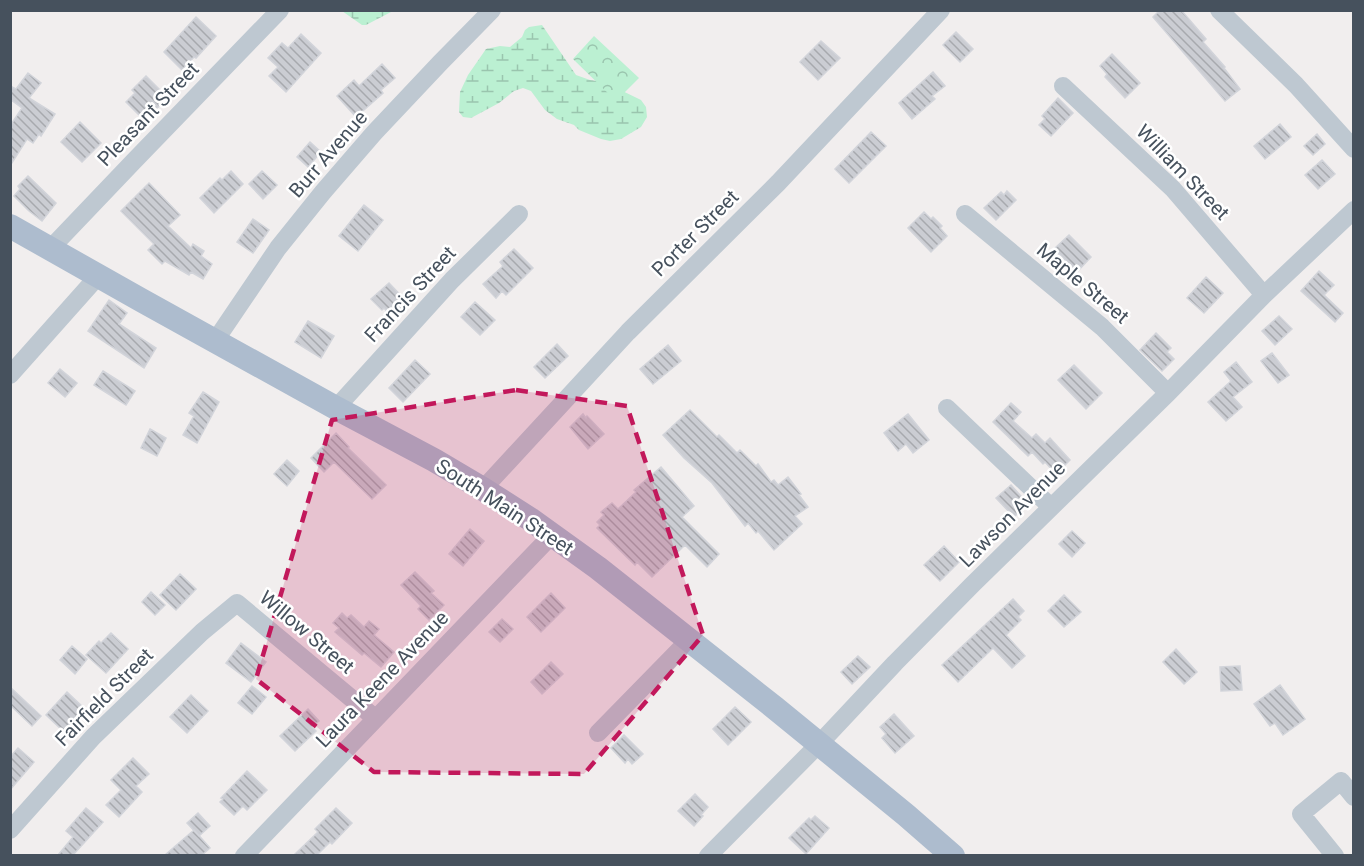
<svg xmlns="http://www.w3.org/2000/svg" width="1364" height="866" font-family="Roboto,sans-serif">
  <defs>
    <pattern id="wetland-marsh" width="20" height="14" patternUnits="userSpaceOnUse" patternTransform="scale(1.5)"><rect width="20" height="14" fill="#bbf0d2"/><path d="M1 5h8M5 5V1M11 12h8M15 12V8" fill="none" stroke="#9ac5ae"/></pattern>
    <pattern id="park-crowns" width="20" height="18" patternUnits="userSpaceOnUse" patternTransform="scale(1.5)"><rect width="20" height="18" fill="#bbf0d2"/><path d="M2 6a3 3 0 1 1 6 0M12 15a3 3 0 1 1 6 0" fill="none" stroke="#9ac5ae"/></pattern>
    <pattern id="building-back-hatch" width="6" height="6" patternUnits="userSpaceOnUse" patternTransform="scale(1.5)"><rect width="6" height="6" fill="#cbcdd3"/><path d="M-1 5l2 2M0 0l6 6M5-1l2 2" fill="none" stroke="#a7a9ae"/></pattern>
  </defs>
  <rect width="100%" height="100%" fill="#f1eeee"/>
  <!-- wetland -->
  <path fill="url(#wetland-marsh)" d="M342,11H435L432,12H391L366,25H362Z
    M542,25L576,75L590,80L604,82L641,100L646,107L647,117L641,127L621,139L610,141L601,139L579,130L574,125L557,119L545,110L531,91L523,88L514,91L499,103L471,118L463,117L459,112L460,92L468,75L486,49L500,46L510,47L522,37L525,30L529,27Z"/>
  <!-- park -->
  <path fill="url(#park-crowns)" d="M594,36L639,78L616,101L573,59Z"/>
  <!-- building -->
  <path fill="url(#building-back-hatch)" stroke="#d2d4da" stroke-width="1.5" d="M1160,10H1181L1206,39L1203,42L1225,67L1224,68L1240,89L1225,101L1153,17Z
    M196,17L216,36L196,58L194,57L182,70L164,52Z
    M956,32L973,49L960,62L943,45Z
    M301,34L321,53L286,92L269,76L278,67L268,58L282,43L288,48Z
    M821,41L840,58L818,80L800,62Z
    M1112,54L1140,83L1125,98L1105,77L1107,74L1100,66Z
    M382,64L395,78L381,90L383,93L356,117L337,96L354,80L359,86Z
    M933,72L945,86L932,96L935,99L912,119L899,103Z
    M28,73L41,83L29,98L55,114L41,136L39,134L33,143L27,139L10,166V126L22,108L10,99V86L16,89Z
    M146,76L168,98L155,110L153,108L142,118L126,102L135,93L132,90Z
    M1058,98L1073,113L1051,136L1039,125L1045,119L1042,116Z
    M80,122L101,143L82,162L61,142Z
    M1280,124L1291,137L1265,159L1254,146Z
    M871,132L886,146L849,183L835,169Z
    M1317,134L1325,144L1313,155L1304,146Z
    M310,142L321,152L308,167L297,157Z
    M1322,160L1335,174L1318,189L1305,175Z
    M231,171L243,184L214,213L200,198L220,178L222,180Z
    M262,171L277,185L263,199L249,184Z
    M28,176L56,203L42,221L29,211L14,196L20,189L18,186Z
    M149,183L180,215L168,226L191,248L193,244L204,251L201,256L212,264L203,279L191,272L189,275L165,261L162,264L148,250L154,244L121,211Z
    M1007,191L1016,200L996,220L984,208L1001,192L1004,195Z
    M364,205L383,220L358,251L339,236Z
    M924,212L931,219L933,217L942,226L940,228L947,236L931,252L908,228Z
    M253,219L269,230L253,253L237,242Z
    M1069,235L1091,257L1077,272L1054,249Z
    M514,249L533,268L506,295L502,291L496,298L483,284L503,266L500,262Z
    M1319,271L1334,285L1324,295L1343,313L1335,322L1301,291Z
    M1206,277L1223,293L1204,313L1187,298Z
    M389,283L410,305L395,320L384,308L382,310L371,299Z
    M109,300L127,313L119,324L156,348L144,368L88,331Z
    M475,302L495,320L480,335L461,317Z
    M1279,316L1292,329L1275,345L1262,331Z
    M308,321L334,336L321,358L295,342Z
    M1156,333L1171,348L1167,352L1174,359L1162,371L1140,350Z
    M557,344L568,356L545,378L534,367Z
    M668,345L681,361L653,384L640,369Z
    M1272,353L1289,375L1278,383L1261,361Z
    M415,360L430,374L403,402L389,388Z
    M1236,362L1252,382L1233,397L1242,407L1226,421L1208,402L1231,381L1224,372Z
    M1074,365L1102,393L1086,409L1058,380Z
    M60,369L77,383L65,397L48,383Z
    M103,371L135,391L126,405L94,385Z
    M203,392L219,402L197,443L183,435L194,416L189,413Z
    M1011,403L1021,412L1013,421L1032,438L1036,434L1045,443L1050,438L1070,460L1056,474L1045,462L1043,464L1032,452L1028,456L993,422Z
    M690,410L717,437L719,435L737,453L740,450L756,466L758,464L771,482L774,480L778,485L788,477L801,494L799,495L808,507L795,516L802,524L774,550L758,531L756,533L748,523L745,526L712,483L684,458L663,435Z
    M583,414L586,418L587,416L604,434L588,449L570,427Z
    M908,414L929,440L913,453L906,444L898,451L884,433Z
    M150,429L166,438L157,456L141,448Z
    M336,433L349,447L348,448L386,485L372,499L334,462L324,472L311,458Z
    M287,460L299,471L287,486L274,474Z
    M661,467L694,506L682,517L719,554L707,567L685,545L652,577L637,562L635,565L597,528L600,525L597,522L604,515L601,512L612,503L618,509L636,492L634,490Z
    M1011,485L1028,504L1014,517L996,498Z
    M470,529L484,541L463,566L449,554Z
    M1072,531L1085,543L1072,557L1059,544Z
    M944,546L959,562L940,581L924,565Z
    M415,572L434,591L431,593L444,605L429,620L418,609L421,606L401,585Z
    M180,574L196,589L176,610L160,595Z
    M151,592L165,605L155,615L142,602Z
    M551,593L565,608L541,632L527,617Z
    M1064,595L1081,612L1064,627L1048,611Z
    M1013,599L1024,611L1018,617L1021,620L1006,635L1025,656L1012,668L993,648L958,682L942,665Z
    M342,613L347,618L351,615L364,627L369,621L379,629L374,635L394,652L381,667L364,653L362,655L335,632L339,628L333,623Z
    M502,619L513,629L500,642L489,632Z
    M111,633L128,649L106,673L86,655L99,641L101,643Z
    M241,643L266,662L251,682L226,663Z
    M72,646L87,659L75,674L60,660Z
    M1176,649L1197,672L1184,684L1163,662Z
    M858,656L870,667L852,684L841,672Z
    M551,662L563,674L542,694L531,682Z
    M1240,666L1242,690L1221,691L1220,667Z
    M1280,685L1305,719L1283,735L1275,723L1270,726L1254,704Z
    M252,686L266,697L252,714L238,703Z
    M10,687L41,716L32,726L10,705Z
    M67,692L84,708L63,731L46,715Z
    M191,695L208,711L187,733L170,717Z
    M735,707L751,722L728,745L713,729Z
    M308,709L319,721L312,727L316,731L295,751L280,736Z
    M894,714L914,736L895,753L882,738L886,734L880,727Z
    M624,735L643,754L632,764L628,759L625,763L611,748Z
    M18,748L34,762L10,790V757Z
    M133,758L149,774L136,786L142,792L119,817L106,805L121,790L111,780Z
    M247,771L267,790L247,810L243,806L234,815L220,802L223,799L221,798Z
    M695,794L708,807L701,815L703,816L694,826L678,811Z
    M86,808L103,822L73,855H58L73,837L66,831Z
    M336,808L352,823L332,844L330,842L317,855H294L318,832L315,829Z
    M198,813L210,826L199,836L187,823Z
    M815,816L829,828L806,854L789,838L809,818L811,820Z
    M194,830L210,848L202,855H165Z"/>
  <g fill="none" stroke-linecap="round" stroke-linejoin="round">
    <!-- minor -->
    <path stroke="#bec8d1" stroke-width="18" d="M1219,10L1296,85L1354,149
      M1063,86L1173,189L1264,295
      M965,214L1102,327L1168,393
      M50,249L133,162L280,10
      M215,341L278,248L323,192L374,133L440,63L492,10
      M10,375L91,284L97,276
      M336,408L452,280L519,214
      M947,408L1051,507
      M483,489L628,332L778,183L941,10
      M598,733L689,640
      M10,830L93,737L202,632L237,603L375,718
      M244,856L552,535
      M708,856L819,744L895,663L973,584L1168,393L1264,295L1354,210
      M1335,856L1301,814L1341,781L1354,797"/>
    <!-- major -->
    <path stroke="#adbcce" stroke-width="24" d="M10,226L141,300L336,408L434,460L483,489L530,519L598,568L775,708L906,815L953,856"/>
  </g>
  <!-- marked area -->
  <path fill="#c2185b" fill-opacity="0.2" stroke="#c2185b" stroke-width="4.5" stroke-dasharray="12 8" stroke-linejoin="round" d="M516,390L627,406L703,635L584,774L374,772L256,679L332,420Z"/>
  <g text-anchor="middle" stroke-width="5" stroke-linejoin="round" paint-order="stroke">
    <!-- street labels -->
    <g font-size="20" fill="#46515d" stroke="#fff">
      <text transform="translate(148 114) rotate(-46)" y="7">Pleasant Street</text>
      <text transform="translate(328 154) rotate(-49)" y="7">Burr Avenue</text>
      <text transform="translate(1183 172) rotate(46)" y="7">William Street</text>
      <text transform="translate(695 233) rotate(-45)" y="7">Porter Street</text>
      <text transform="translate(1083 283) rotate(40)" y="7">Maple Street</text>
      <text transform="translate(410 294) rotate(-47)" y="7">Francis Street</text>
      <text transform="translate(505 507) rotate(33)" y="7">South Main Street</text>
      <text transform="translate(1012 514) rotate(-45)" y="7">Lawson Avenue</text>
      <text transform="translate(307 632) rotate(40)" y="7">Willow Street</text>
      <text transform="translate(382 679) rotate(-46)" y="7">Laura Keene Avenue</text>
      <text transform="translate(104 697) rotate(-45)" y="7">Fairfield Street</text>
    </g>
  </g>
  <!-- border -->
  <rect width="1364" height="866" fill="none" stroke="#46515d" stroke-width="24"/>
</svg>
